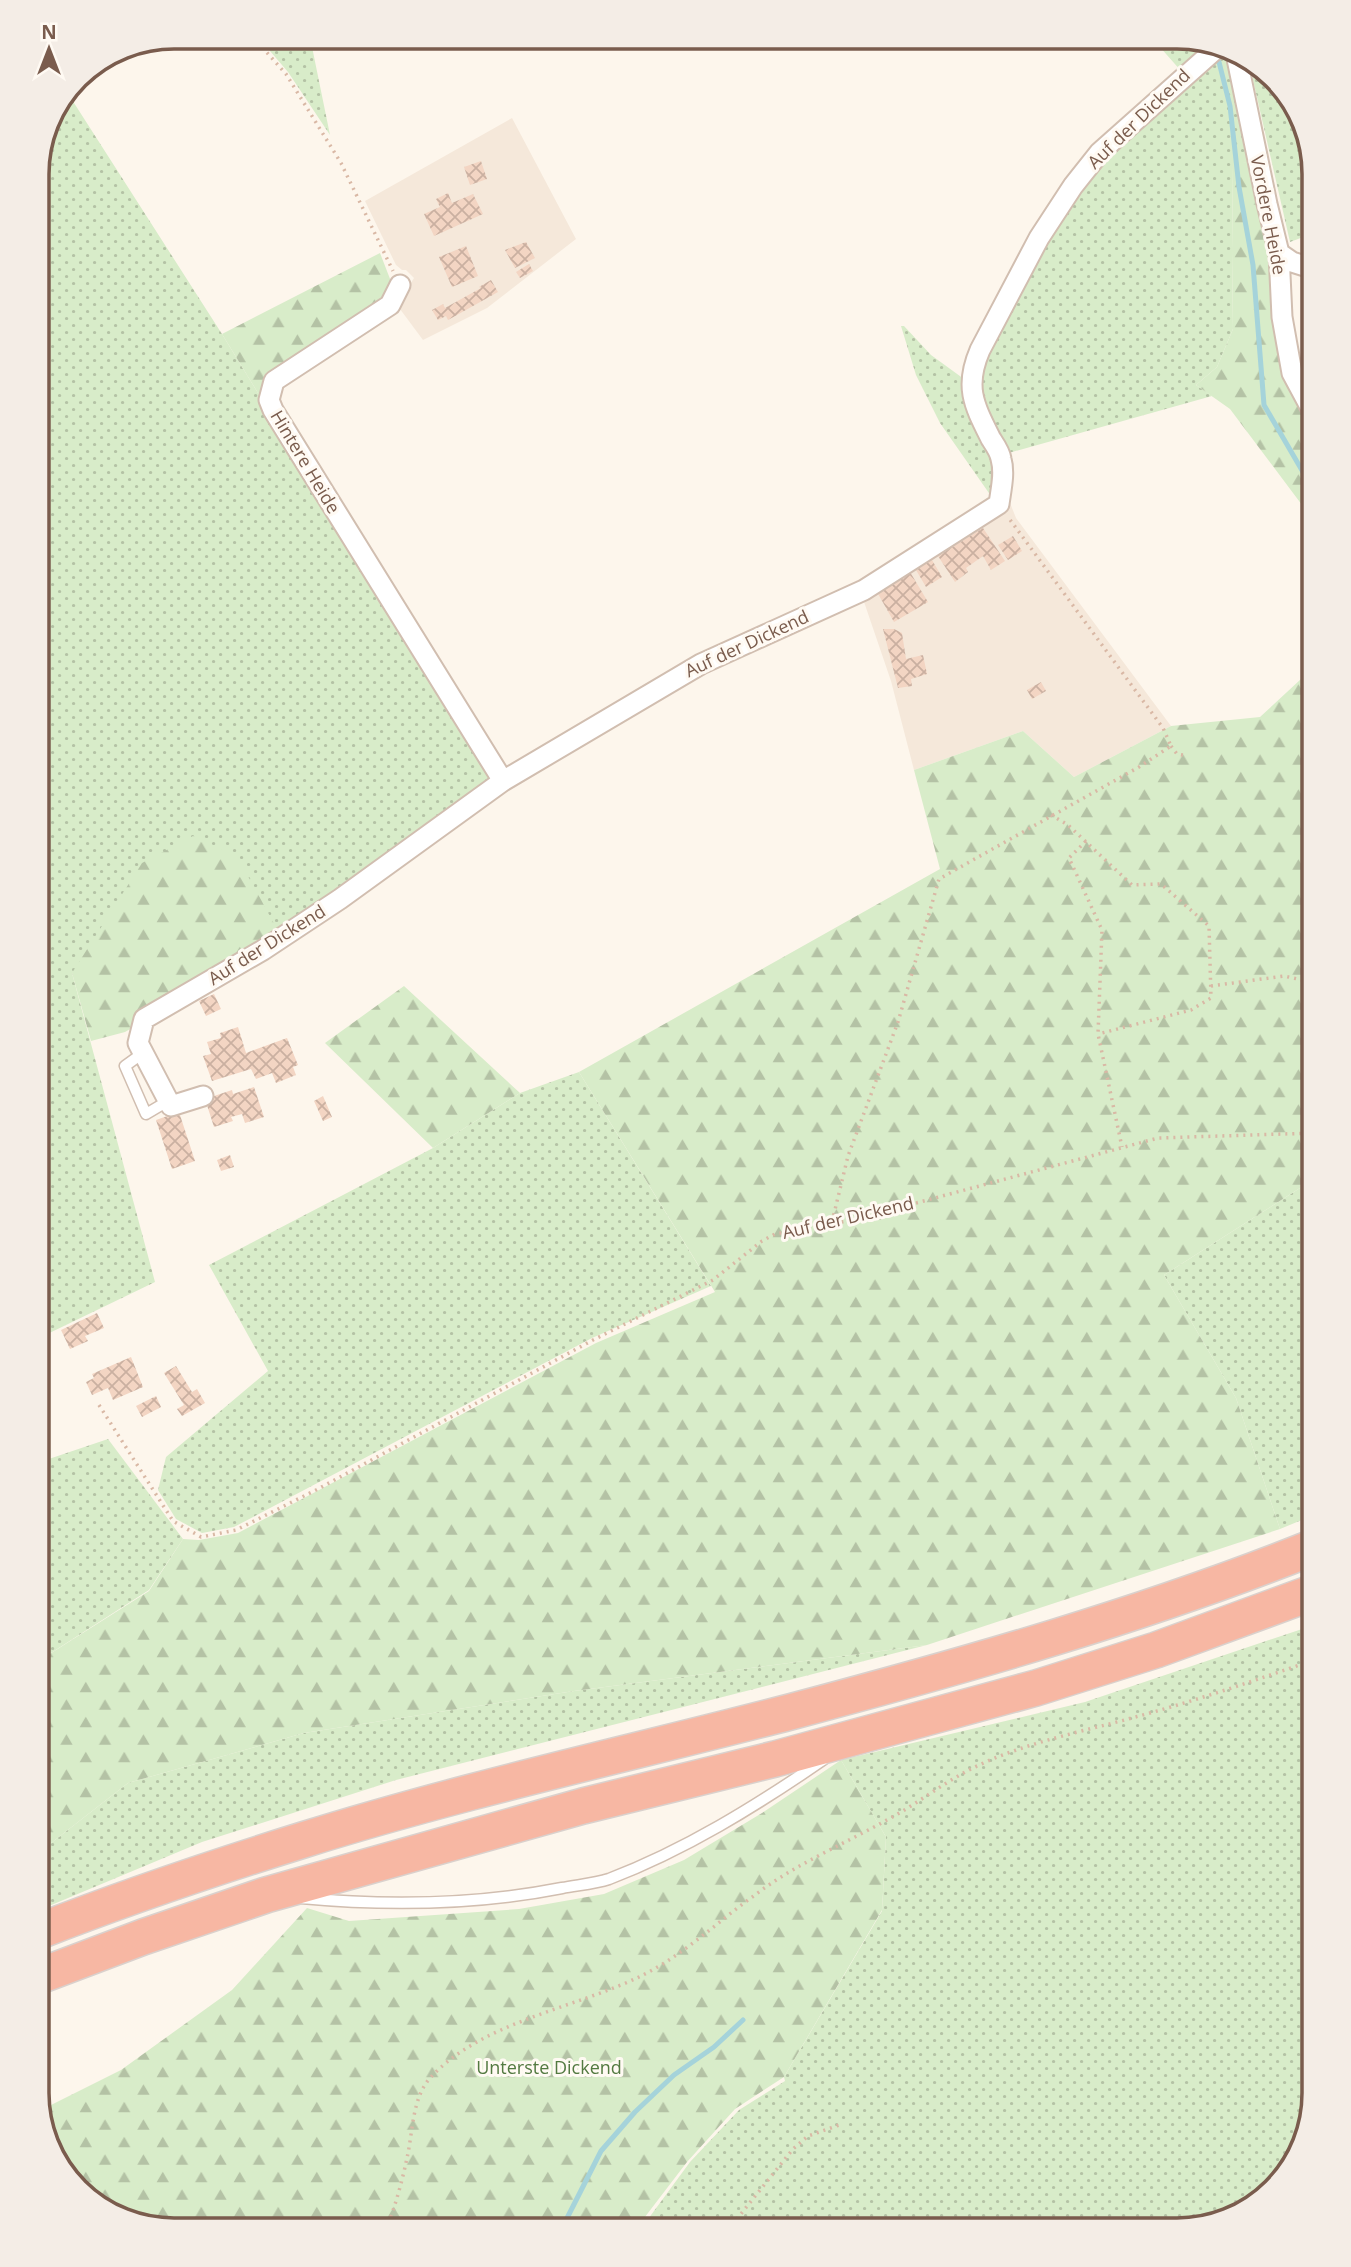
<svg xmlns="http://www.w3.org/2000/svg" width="1351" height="2267" font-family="'Open Sans',sans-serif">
  <defs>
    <pattern id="grass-dots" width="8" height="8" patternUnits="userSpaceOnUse" patternTransform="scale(1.75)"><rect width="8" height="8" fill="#d8ecc9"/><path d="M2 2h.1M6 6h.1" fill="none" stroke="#b4c2a5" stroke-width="1.8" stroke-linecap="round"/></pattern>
    <pattern id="forest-firs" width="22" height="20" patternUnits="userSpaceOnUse" patternTransform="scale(1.75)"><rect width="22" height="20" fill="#d8ecc9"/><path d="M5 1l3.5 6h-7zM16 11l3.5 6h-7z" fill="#b4c2a5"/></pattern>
    <pattern id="building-cross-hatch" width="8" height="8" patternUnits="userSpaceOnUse" patternTransform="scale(1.75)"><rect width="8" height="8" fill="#f3d5c3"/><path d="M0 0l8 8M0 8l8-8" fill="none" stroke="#cab0a1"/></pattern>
  </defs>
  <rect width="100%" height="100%" fill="#fdf6ec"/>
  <!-- residential -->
  <path fill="#f5e8da" d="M512,118L576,239L487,308L423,340L397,305L414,278L406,270H402L396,265L365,201Z
    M1010,503L1016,518L1171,726L1074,777L1023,731L914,770L891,681L862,596Z"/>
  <!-- grass -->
  <path fill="url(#grass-dots)" d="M258,37H310L330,135L288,72Z
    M1151,37H1186L1209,45L1182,72Z
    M1217,56L1227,58L1253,161L1233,165L1232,251L1233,329L1217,367L1196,385L1212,396L1005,454L980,408L979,362L1008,302L1106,151Z
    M1248,58L1253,60L1300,114L1314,174V233L1290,242Z
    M67,92L222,334L495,781L279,933L72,973L155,1282L37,1339V166L47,121Z
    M901,326H904L931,355L964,379L995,459L991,496L940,423L916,375Z
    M579,1072L711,1286L592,1338L234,1527L202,1533L176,1519L158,1490L166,1457L268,1371L209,1265L433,1148L520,1093Z
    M1314,1179V1515L1280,1529L1236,1398L1164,1275Z
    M108,1439L183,1539L149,1590L37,1662V1463Z
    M1314,1625V2093L1291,2169L1237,2216L1177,2230H640L690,2162L739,2110L785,2081L784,2077L882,1911L886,1837L841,1760L1085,1702Z
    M927,1645L396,1780L202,1842L37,1911V1854L128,1783L304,1733L574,1691Z"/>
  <!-- forest -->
  <path fill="url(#forest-firs)" d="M1253,161L1273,267L1284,372L1314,426V521L1230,409L1196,385L1217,367L1233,329L1232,251L1233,164Z
    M380,253L392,284L389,297L334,338L264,403L222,334Z
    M1314,667V1179L1164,1275L1236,1398L1280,1529L927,1645L574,1691L304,1733L128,1783L37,1854V1662L149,1591L183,1539L199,1540L238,1533L596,1343L715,1292L579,1072L940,869L914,770L1023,731L1074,777L1171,726L1260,717Z
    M193,836L237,856L283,940L125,1032L91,1041L72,973L142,863Z
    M404,986L520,1093L433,1148L325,1043Z
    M841,1760L886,1837L882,1910L784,2077L735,2109L687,2162L635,2230H166L98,2207L51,2153L41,2110L121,2070L232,1990L307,1908L349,1921L519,1909L604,1894L684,1860L762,1813Z"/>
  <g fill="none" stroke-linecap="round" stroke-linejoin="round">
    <!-- stream -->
    <path stroke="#a5d3da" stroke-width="5" d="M1219,62L1230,106L1239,187L1253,265L1264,405L1314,491
      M561,2230L601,2151L635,2112L674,2075L714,2047L743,2020"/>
  </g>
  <!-- building -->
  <path fill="url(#building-cross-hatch)" d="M481,161L487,179L470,185L464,167Z
    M448,193L452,203L473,194L483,214L434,236L424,214L440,207L436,199Z
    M526,242L535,258L515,268L505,250Z
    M466,246L478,276L452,287L439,257Z
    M529,264L533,271L520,278L516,272Z
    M491,280L498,292L448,320L446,316L438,320L432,310L443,304L445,308L481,288L479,287Z
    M983,528L1005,561L991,570L983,556L966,568L968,572L955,582L938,556Z
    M1013,536L1022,551L1008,560L998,545Z
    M932,560L942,577L926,587L916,570Z
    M910,572L928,602L894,622L877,592Z
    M883,629H894L902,633L906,659L923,655L927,674L911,679L912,686L898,688Z
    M1041,682L1046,691L1032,699L1027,690Z
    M214,994L221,1009L206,1016L199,1001Z
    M238,1027L246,1053L287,1038L298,1065L293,1067L296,1075L276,1083L272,1073L256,1079L251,1069L212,1081L203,1056L211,1054L207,1042L221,1038L220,1033Z
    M254,1087L264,1117L245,1123L242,1114L231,1117L233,1121L214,1127L205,1099L232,1090L233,1094Z
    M323,1096L332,1117L323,1121L314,1101Z
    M179,1112L195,1161L172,1169L156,1120Z
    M230,1155L234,1167L221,1171L217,1160Z
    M97,1313L104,1328L85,1336L88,1341L70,1349L61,1330Z
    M131,1357L143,1387L113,1400L108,1388L92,1395L86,1382L94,1378L92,1374Z
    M176,1366L192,1392L197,1389L205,1403L182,1416L177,1409L184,1405L164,1373Z
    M156,1396L161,1407L142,1417L136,1406Z"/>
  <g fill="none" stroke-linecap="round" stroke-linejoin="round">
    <defs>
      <path id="lane" d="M143,1053L125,1066L146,1114L168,1101
        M301,1898C387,1906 476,1905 562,1888C577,1885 594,1884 609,1879C685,1850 756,1806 823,1760"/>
      <path id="street" d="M1236,54L1267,204L1279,253L1282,317L1292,373L1314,414
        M1279,253L1292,262L1314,269
        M400,285L390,305L274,381L269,400L273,410L503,781
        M203,1096L171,1106L138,1043L144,1019L263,950L340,899L503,781L701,664L864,590L999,504C1001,489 1005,473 1001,459C1000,452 995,445 991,439C974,405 964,387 980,350L1039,238L1073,186L1100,152L1217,48"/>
      <path id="highway" d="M37,1932C124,1898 213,1868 303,1840C463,1790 628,1754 790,1712C967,1665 1144,1615 1314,1547
        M37,1977L143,1937L266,1895L583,1806L775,1759L1036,1688L1156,1650L1314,1592"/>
    </defs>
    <!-- lane casing -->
    <use href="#lane" stroke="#d1beb0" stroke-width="13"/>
    <!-- street casing -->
    <use href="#street" stroke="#d1beb0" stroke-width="23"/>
    <!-- highway casing -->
    <use href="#highway" stroke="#dad1cd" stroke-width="38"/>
    <!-- path -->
    <path stroke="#d9b8a5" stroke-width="3.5" stroke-dasharray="2 5" stroke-linecap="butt" d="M253,37L286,74L341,163L393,271
      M1171,746L1177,754L1183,755
      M1051,815L1068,825L1132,885L1161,884L1209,926L1211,998L1191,1010L1098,1034
      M1086,841L1069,858L1102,930L1098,1034L1122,1147
      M1211,986L1284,976L1307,981L1314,1008
      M832,1222L848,1156L898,1022L939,879L1139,767L1171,746L1163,728L1008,517
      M99,1405L173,1521L201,1537L236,1530L316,1490L593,1340L713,1280L762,1241L775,1234L853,1220L1158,1138L1314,1133
      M386,2230C395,2207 402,2182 407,2158C413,2132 412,2097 431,2077C483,2021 577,2008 643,1975C685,1954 717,1922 755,1895C794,1865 842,1845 885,1821C914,1806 940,1785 969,1770C1021,1743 1082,1732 1139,1716C1198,1700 1256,1680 1314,1660
      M728,2230L793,2149L808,2136L842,2124"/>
    <!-- lane -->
    <use href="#lane" stroke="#fff" stroke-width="10"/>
    <!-- street -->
    <use href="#street" stroke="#fff" stroke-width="19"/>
    <!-- highway -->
    <use href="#highway" stroke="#f7b7a3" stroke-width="35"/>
  </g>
  <g text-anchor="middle" stroke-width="6" stroke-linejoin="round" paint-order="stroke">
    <!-- street labels -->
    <g font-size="18" fill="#7a5c4d" stroke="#fffaf3">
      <text transform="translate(1139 119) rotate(-44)" y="6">Auf der Dickend</text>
      <text transform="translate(1268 215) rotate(79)" y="6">Vordere Heide</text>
      <text transform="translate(305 462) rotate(59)" y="6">Hintere Heide</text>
      <text transform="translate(747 644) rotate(-25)" y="6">Auf der Dickend</text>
      <text transform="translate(267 945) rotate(-32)" y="6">Auf der Dickend</text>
      <text transform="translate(848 1218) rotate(-13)" y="6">Auf der Dickend</text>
    </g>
    <!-- park labels -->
    <g font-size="18" fill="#537a41" stroke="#fffaf3">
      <text x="549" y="2074">Unterste Dickend</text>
    </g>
  </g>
  <!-- crop -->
  <path d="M0 0H1351V2267H0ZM174 49H1177A125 125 0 0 1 1302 174V2093A125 125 0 0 1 1177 2218H174A125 125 0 0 1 49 2093V174A125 125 0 0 1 174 49Z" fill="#f4ede6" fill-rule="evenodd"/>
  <path fill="none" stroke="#7a5c4d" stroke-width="3.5" d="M174 49H1177A125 125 0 0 1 1302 174V2093A125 125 0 0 1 1177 2218H174A125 125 0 0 1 49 2093V174A125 125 0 0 1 174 49Z"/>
  <!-- north arrow -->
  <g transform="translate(49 49)" stroke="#fffaf3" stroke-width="5" paint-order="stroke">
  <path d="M0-5L12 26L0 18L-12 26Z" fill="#7a5c4d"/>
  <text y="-10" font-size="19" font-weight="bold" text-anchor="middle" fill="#7a5c4d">N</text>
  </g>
</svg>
